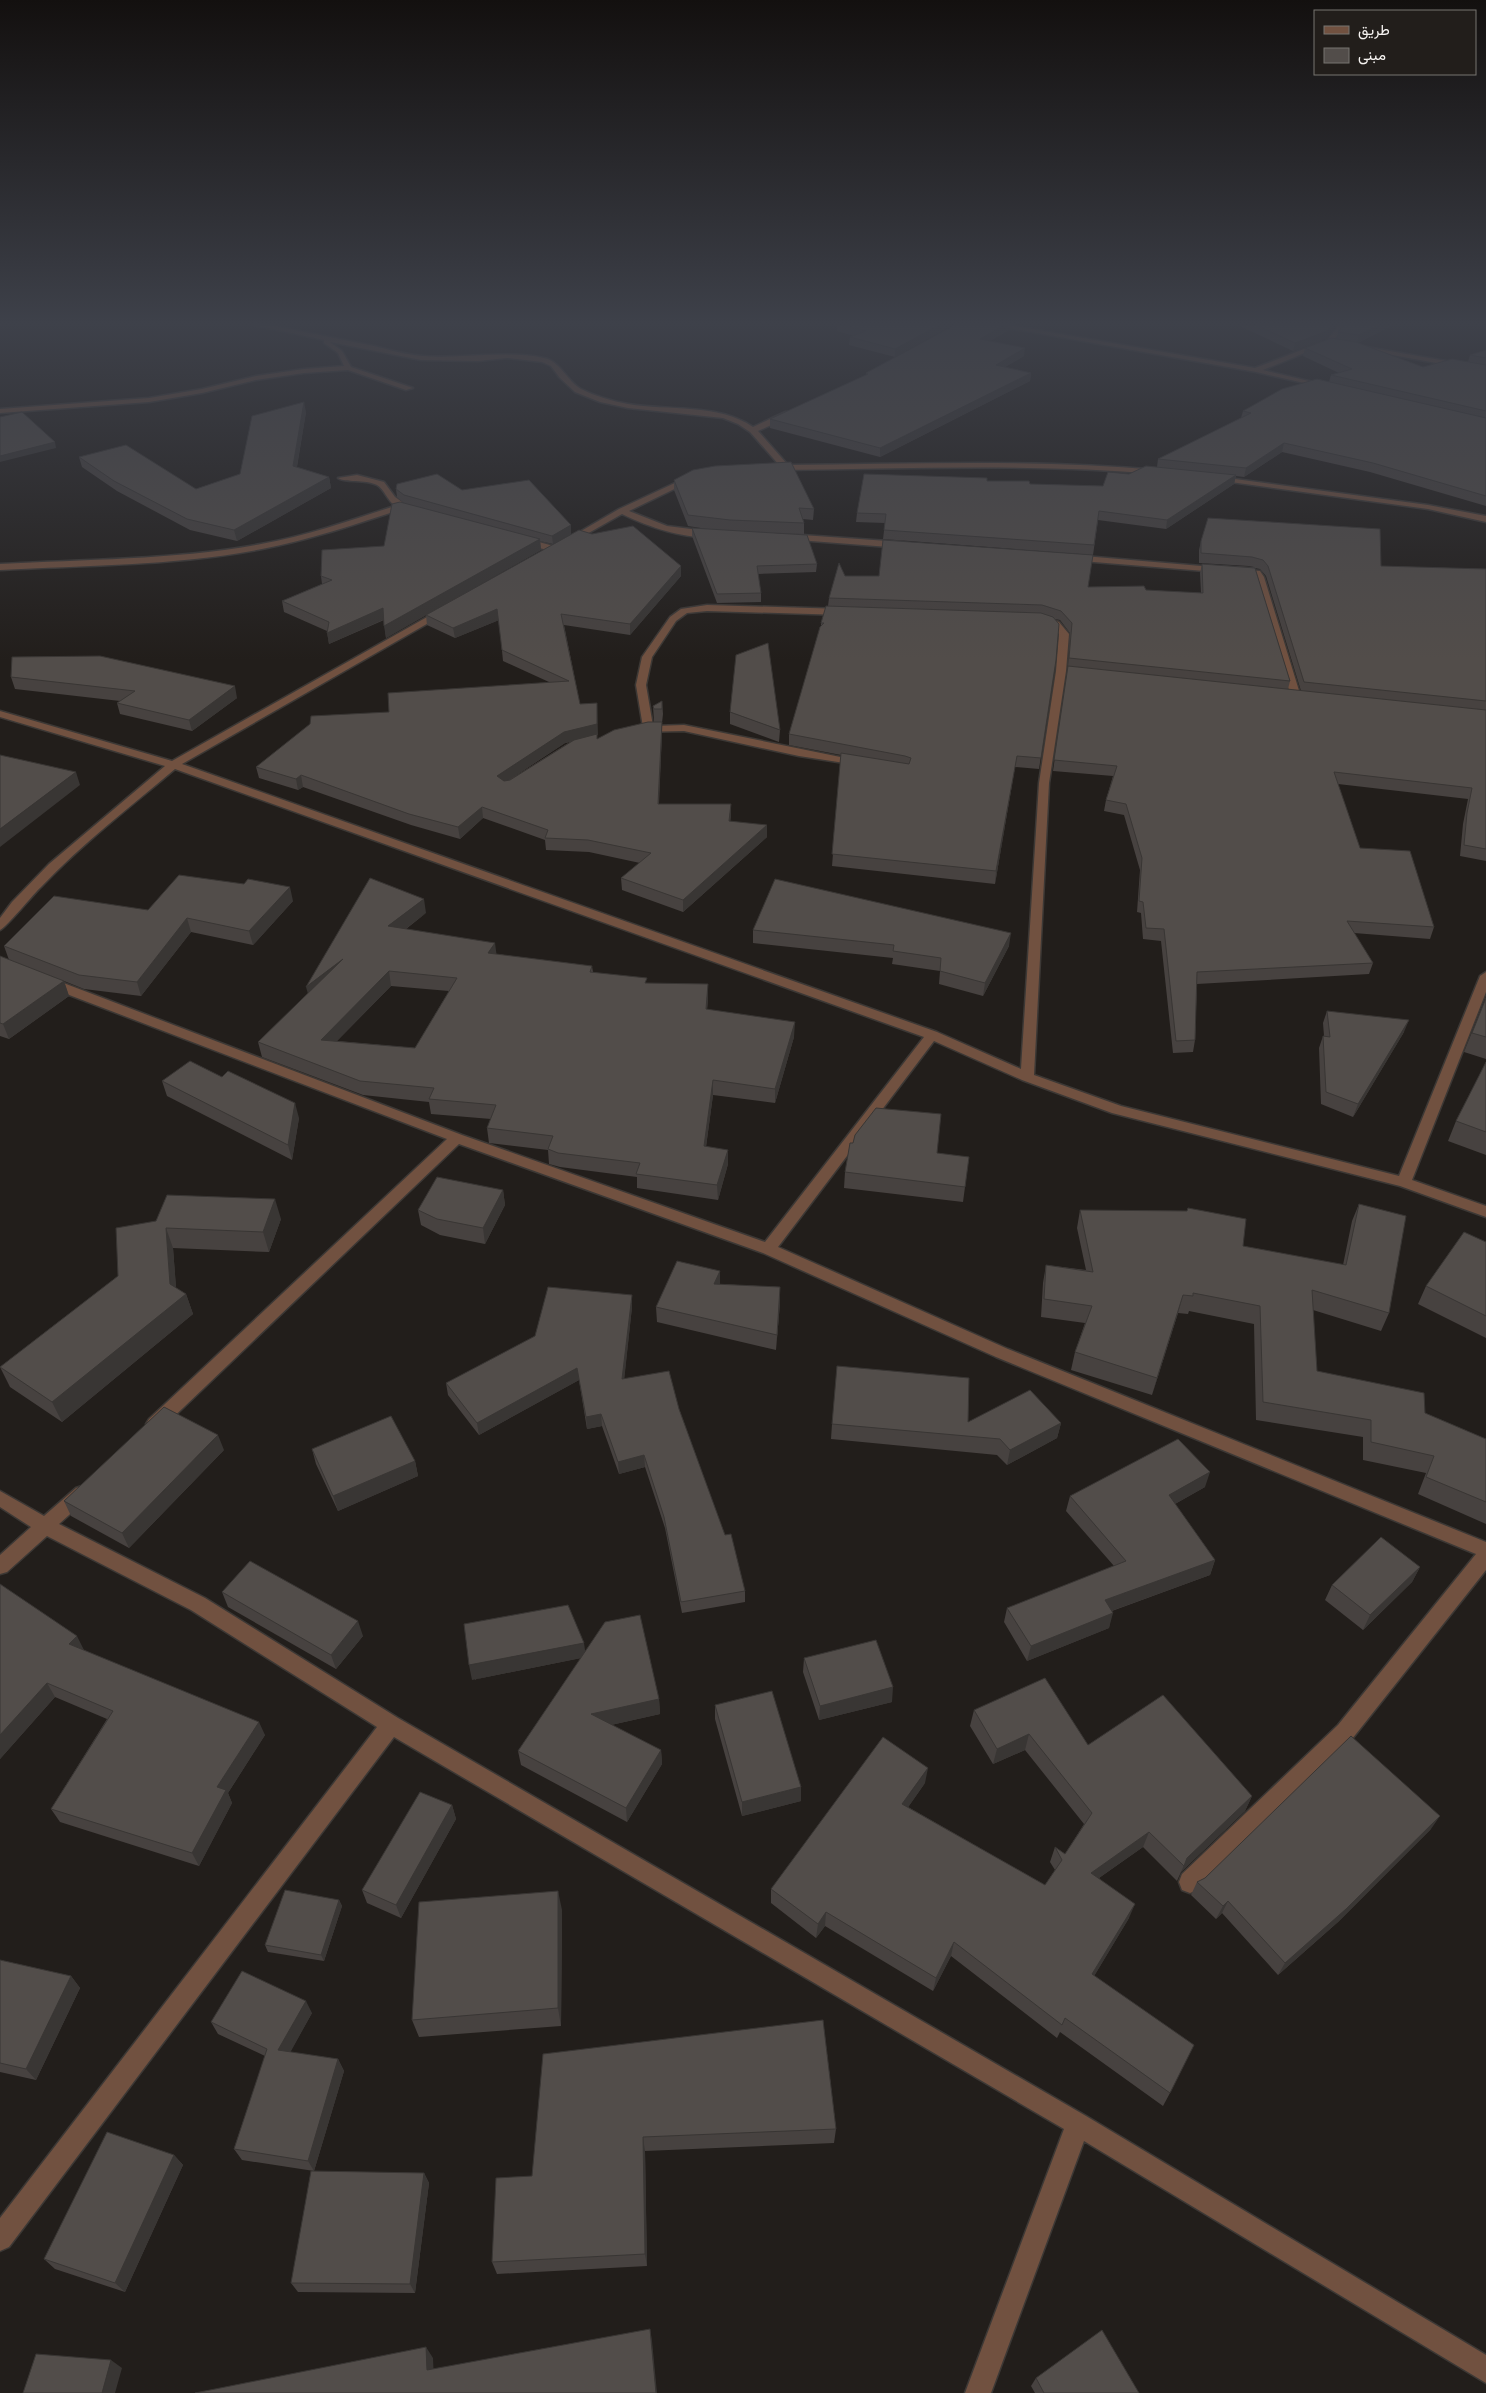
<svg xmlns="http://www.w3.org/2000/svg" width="1486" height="2393" font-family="Montserrat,Vazirmatn,sans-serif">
  <rect width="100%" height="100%" fill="#221e1b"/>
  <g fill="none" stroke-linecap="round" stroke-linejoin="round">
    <defs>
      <path id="minor" d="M255,325H270C305,332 339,339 374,346C390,350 407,355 423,356C462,359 506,350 544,358C560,361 567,381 581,389C595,396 612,401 628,404C669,411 718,403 753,427L785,412H791V416L758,431L788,465C911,464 1035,459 1158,470L1162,472L1158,474C1031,463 902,469 774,470L770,468L771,466H780L750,432L738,424L723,418L628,408L600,402L575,392L560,378L551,366L542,362L507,358L478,361L421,360L330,342L342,351L351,367L413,388L406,390L348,370L304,373L256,380L202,393L149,402L0,413V409L149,398L202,389L256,376L304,369L344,366L338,353L324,343V340Z
        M992,325H1009L1255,368L1322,342L1324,345L1263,370L1330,386L1326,388L1256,372Z
        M1339,325H1346L1333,341L1486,368V372L1326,343V341Z
        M357,475L384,482L395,497L412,509L408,512L402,509C356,524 310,540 262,549C176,566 87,565 0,570V564C87,559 175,560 261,544C307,536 351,520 395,506C388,501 384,489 377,485C365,479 345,483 338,478Z
        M692,475L696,477L695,479L629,511L667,526L715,532V536C688,541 646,526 622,514L571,543L564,541L619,509Z
        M1213,476L1428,505L1486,516V522L1428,509L1216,480H1213Z
        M788,534L902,542L906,545L902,548L785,539V535Z
        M521,537L557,547L558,549L554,552L518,542V538Z
        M1072,555L1260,571L1264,577L1301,697L1296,700L1291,697L1254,575L1069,560V556Z
        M707,605L843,609L848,612L843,615L707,611L687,613L676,621L652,657L646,685L653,726L684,725L860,761L865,764L864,766L799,756L684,731L638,732V728L643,727L636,685L642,657L670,617L681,609Z
        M443,608L448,611L446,613L182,764L937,1032L1021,1069L1039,783L1056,671L1059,634L1053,626L1038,621L1036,619L1041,616L1059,622L1069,634L1066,671L1049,783L1034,1075L1121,1106L1399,1176L1480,976L1486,972V992L1412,1180L1486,1206V1217L1400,1186L1112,1113L1022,1080L934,1041L778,1247L1008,1349L1486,1542V1570L1352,1739L1198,1890L1190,1893L1182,1890L1179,1882L1182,1874L1338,1725L1476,1554L996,1357L763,1253L459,1144L161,1429L155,1431L149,1429L146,1424L149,1419L447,1139L43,985L42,982L43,979H53L462,1135L765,1242L924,1037L175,769C130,807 82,844 42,886C34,893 6,928 0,930V918L12,902L49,864L165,766L0,717V711L172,761Z
        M82,1486L88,1488L91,1493L88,1498L59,1524L205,1598L398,1718L1086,2116L1486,2355V2383L1084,2141L991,2393H965L1064,2129L394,1737L9,2247L0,2251V2218L377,1727L191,1610L47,1536L7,1572L0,1574V1555L31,1527L0,1507V1491L44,1516L76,1488Z"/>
    </defs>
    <!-- minor casing -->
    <use href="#minor" stroke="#3c3835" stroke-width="3"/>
    <!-- minor -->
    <use href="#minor" fill="#715140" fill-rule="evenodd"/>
  </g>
  <!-- wall -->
  <path fill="#474240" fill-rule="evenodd" d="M837,325H952L895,357L849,345L850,337L854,336L837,331Z
    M955,325H1010L1009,330L990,341L1024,356L1005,367L1031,373L1030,381L880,457L770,428V419L866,375V373Z
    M1233,325H1337L1325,339L1293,351L1242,327Z
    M1343,325H1393L1358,343L1423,367L1468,362L1470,355L1486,350V506L1370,472L1282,452L1244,477L1236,476L1234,484L1166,529L1098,520L1093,555L883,539L885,523L856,522L857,513L987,481L1030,484L1103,486L1129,474L1157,467L1158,459L1241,418L1243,411L1329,382L1331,375L1339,373L1303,356L1305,348L1337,339L1338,332Z
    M306,412L297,467L329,477L331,488L237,541L190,530L117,491L82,467L79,457L196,489L240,474Z
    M674,480L814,509L813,520L803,519L804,523V534L772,533L817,564L816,572L758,574L761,593V602L717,603L692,536V528L707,529L688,526L674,490Z
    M396,489L462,490L571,534L553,544L540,541L541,550L446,604L681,576L630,635L564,625L580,704L597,714V739L654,722L653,706L662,701L663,714L662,723V733L659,804L731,815L730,822L767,825V837L683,912L622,890L621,878L640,863L589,852L546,850L545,840L483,818L460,839L411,825L303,787L298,790L259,778L256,767L389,712L549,682L503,661L499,620L455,638L427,625L426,615L386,638L384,620L329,644L327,631L284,612L282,601L322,584L321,576L384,546L404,503L397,497ZM570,742L509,780L565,743Z
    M1201,541L1381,566L1486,569V861L1460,856L1463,824L1468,799L1338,784L1360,848L1434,927L1430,939L1354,933L1373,963L1369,974L1197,984L1195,1040L1193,1052L1173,1053L1161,941L1143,939L1141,913L1137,912L1140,870L1124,815L1104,811L1106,800L1113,776L1053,771L1068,666L1070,633L1060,620L1055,619L1056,660L1039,769L1015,767L995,884L832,866L841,755L789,745V734L821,626V623L828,606L829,598L845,576L1146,590L1201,593L1200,573L1202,564L1254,567L1249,566L1199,563V550ZM1255,568L1260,569L1266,576L1301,691L1288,689L1290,681Z
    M11,677L237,698L192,731L120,714L117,703L120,701L15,689Z
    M730,712L780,730L779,742L730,724Z
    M293,901L253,945L191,932L141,996L84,989L64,981L69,996L9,1039L0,1036V956L9,960L4,946L148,910Z
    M426,913L406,929L497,954L592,966L593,972L647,983L708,999L707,1009L794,1037L775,1103L713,1095L706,1147L728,1164L718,1200L637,1188V1177L560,1167L549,1164L548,1150L489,1143L487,1128L491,1119L431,1114L429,1102L363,1095L262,1057L258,1042L308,994ZM391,986L449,991L415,1048L337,1041Z
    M753,930L1009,946L983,996L939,984L940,971L892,964L893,958L753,943Z
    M1486,997V1059L1464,1052Z
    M1327,1011L1404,1032L1353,1117L1321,1104L1319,1048L1323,1036H1324L1323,1023Z
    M1486,1062V1155L1448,1141L1456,1121Z
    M162,1081L299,1118L292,1160L167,1096Z
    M853,1143L969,1157L963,1202L844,1188L845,1172Z
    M503,1190L505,1205L485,1244L440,1235L421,1225L418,1210Z
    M1359,1204L1389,1313L1381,1331L1313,1310L1317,1371L1425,1413L1486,1439V1524L1418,1494L1426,1473L1363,1460V1437L1256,1420L1254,1324L1189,1311L1188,1314L1178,1313L1152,1395L1071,1370L1075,1352L1085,1323L1041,1317L1043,1283L1046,1265L1086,1270L1077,1228L1080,1210L1187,1211L1188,1208L1243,1246L1343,1265L1352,1221Z
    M281,1219L269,1252L173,1248L176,1288L186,1294L193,1314L62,1422L10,1387L0,1367L118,1276L156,1221Z
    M1486,1242V1338L1418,1304L1426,1286Z
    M720,1271V1284L780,1287V1303L776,1350L657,1322L656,1307Z
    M632,1295V1307L624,1379L679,1409L745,1591V1602L682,1613L665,1528L645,1467L619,1474L602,1426L587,1429L579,1380L479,1435L448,1395L446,1383Z
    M968,1422L1061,1423L1057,1438L1007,1465L997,1455L831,1439L832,1424Z
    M312,1449L415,1461L418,1476L338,1511L316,1464Z
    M224,1450L129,1548L71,1516L64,1501Z
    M1205,1487L1175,1504L1215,1560L1210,1575L1112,1611L1109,1628L1027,1661L1004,1622L1007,1608L1114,1566L1066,1511L1070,1496Z
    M1420,1567L1412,1582L1363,1630L1325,1600L1332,1585Z
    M0,1584L84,1650L265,1735L228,1793L232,1803L199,1866L60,1822L51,1809L107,1719L55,1697L0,1759Z
    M222,1592L363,1636L336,1669L228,1607Z
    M585,1652L659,1699L660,1714L611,1725L661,1750L662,1764L627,1822L521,1765L518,1751L581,1658L472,1680Z
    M804,1658L892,1702L819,1720L803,1672Z
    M715,1705L801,1801L742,1816L715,1719Z
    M974,1710L1252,1796L1245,1811L1181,1872L1177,1881L1143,1847L1099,1878L1129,1918L1094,1976L1170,2093L1163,2106L1060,2032L1057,2038L951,1956L933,1991L825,1926L816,1938L771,1903V1889L925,1783L908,1807L1045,1885L1055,1870L1050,1862L1055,1847L1065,1854L1084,1824L1025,1750L993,1764L970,1726Z
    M452,1805L456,1819L401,1918L367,1903L362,1890Z
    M1431,1829L1338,1922L1278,1975L1222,1913L1216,1919L1191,1895L1197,1882Z
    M339,1900L342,1906L324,1961L268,1952L265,1945Z
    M562,1910L561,2026L419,2037L412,2020Z
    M0,1960L71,1976L80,1988L36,2080L0,2072Z
    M312,2013L290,2052L338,2059L344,2071L314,2171L242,2160L234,2149L265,2056L218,2034L211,2022Z
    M823,2020L836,2129L834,2143L645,2151L647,2266L497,2274L492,2262L532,2176Z
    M174,2155L183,2165L125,2292L55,2269L44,2259Z
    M424,2173L429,2183L415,2293L298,2292L291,2283Z
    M1036,2378L1139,2393H1035L1031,2386Z"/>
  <!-- shaded-wall -->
  <path fill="#393634" d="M939,325H952L895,357V349Z
    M1004,325H1010L1009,330L979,347L980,339Z
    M1332,325H1337L1325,339L1293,351L1295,343Z
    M1379,325H1393L1357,343L1359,335Z
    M1025,348L1024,356L995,373L996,365Z
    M1031,373L1030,381L880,457V448Z
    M304,402L306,412L295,477L293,466Z
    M55,442L56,448L0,462V456Z
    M1284,443L1282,452L1244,477L1246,468Z
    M1236,475L1234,484L1166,529L1167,520Z
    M329,477L331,488L237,541L234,530Z
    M571,525V534L553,544L552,536Z
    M540,539L541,550L386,638L384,626Z
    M681,566V576L630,635V624Z
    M383,608L385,619L329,644L327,633Z
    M497,609L499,620L455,638L453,628Z
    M235,686L237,698L192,731L189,720Z
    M597,703L598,735L565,743L498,787L497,776Z
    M662,722V733L658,815V804Z
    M1017,756L1015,767L995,884L996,871Z
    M76,772L80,785L0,847V829Z
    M301,775L303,787L298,790L296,779Z
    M731,804V815L729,833V821Z
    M482,807L483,818L460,839L458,827Z
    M767,825V837L683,912V900Z
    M290,887L293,901L253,945L249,931Z
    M424,899L426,913L391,940L388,926Z
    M187,918L191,932L141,996L137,982Z
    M1011,933L1009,946L983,996L985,983Z
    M495,943L497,958L488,953Z
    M343,959L310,1001L306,987Z
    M389,971L391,986L324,1054L321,1040Z
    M64,981L69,996L9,1039L3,1024Z
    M708,984V999L706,1023V1009Z
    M1409,1020L1404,1032L1353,1117L1358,1104Z
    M795,1022L794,1037L775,1103V1089Z
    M713,1080V1095L704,1161V1146Z
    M295,1103L299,1118L292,1160L288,1145Z
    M728,1150V1164L718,1200L717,1185Z
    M503,1190L505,1205L485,1244L483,1228Z
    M275,1199L281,1219L269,1252L263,1232Z
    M166,1228L173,1248L177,1300L186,1294L193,1314L62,1422L52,1402L170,1284Z
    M720,1271V1286L714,1284Z
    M780,1287V1303L776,1350L777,1335Z
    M632,1295V1307L623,1391L622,1379Z
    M1183,1295L1178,1313L1152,1395L1157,1378Z
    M577,1368L579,1380L479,1435L477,1423Z
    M601,1414L602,1426L587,1429L586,1417Z
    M1061,1423L1057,1438L1007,1465L1010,1450Z
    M218,1435L224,1450L129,1548L122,1533Z
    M644,1455L645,1467L619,1474L618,1462Z
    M415,1461L418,1476L338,1511L333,1496Z
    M1210,1472L1205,1487L1164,1510L1169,1495Z
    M1215,1560L1210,1575L1100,1615L1105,1600Z
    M1420,1567L1412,1582L1363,1630L1370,1615Z
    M1113,1613L1109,1628L1027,1661L1031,1646Z
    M358,1621L363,1636L336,1669L331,1655Z
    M77,1636L84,1650L69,1644Z
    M584,1643L586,1657L472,1680L469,1665Z
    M47,1683L55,1697L0,1759V1735Z
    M893,1687L892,1702L819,1720L820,1706Z
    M659,1699L660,1714L593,1729L591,1714Z
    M259,1722L265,1735L228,1793L232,1803L199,1866L192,1853L217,1787Z
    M1029,1734L1025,1750L993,1764L997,1749Z
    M661,1750L662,1764L627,1822L626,1808Z
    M928,1768L925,1783L900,1819L902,1804Z
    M801,1787V1801L742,1816V1802Z
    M1252,1796L1245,1811L1181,1872L1187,1858Z
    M452,1805L456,1819L401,1918L396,1905Z
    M1440,1816L1431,1829L1338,1922L1278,1975L1285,1963Z
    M1149,1832L1143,1847L1086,1887L1091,1873Z
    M558,1891L562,1910L561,2026L558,2008Z
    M339,1900L342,1906L324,1961L321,1955Z
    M1228,1901L1222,1913L1216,1919L1223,1906Z
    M1135,1904L1129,1918L1087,1988L1092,1974Z
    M826,1912L825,1926L816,1938L818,1924Z
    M954,1942L951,1956L933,1991L936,1978Z
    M71,1976L80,1988L36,2080L26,2069Z
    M306,2001L312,2013L285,2062L278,2050Z
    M338,2059L344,2071L314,2171L308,2161Z
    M643,2137L645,2151L647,2266L645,2254Z
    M174,2155L183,2165L125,2292L115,2283Z
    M424,2173L429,2183L415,2293L410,2284Z
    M650,2329L652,2341L657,2393H656Z
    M426,2347L433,2358L434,2381L427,2370Z
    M111,2360L122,2368L115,2393H102Z"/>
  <!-- building -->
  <path fill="#524d4a" stroke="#393634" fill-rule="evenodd" d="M846,325H939L895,349L850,337L866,331Z
    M955,325H1004L980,339L1025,348L996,365L1031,373L880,448L770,419L868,374L866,373Z
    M1256,325H1332L1327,331L1295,343Z
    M1343,325H1379L1359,335L1338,332Z
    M1331,338L1356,342L1423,367L1452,359L1486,365V411L1331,375L1352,369L1305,348Z
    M1486,350V358L1470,355Z
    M1317,379L1486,418V496L1373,463L1284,443L1246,468L1158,459L1251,413L1243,411L1282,389Z
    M304,402L293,466L329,477L234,530L187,519L114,481L79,457L126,445L196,489L240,474L252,416Z
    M22,412L55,442L0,456V417Z
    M791,462L814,509L799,508L804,523L730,520L688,515L674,480L693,470L715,466Z
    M1146,466L1236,475L1167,520L1099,511L1094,545L884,530L886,514L857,513L864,474L987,478V481H1029L1030,484L1103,486L1108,472L1129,474Z
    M437,474L462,490L529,480L571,525L552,536L404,495L396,489L397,484Z
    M400,502L540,539L384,626L383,608L327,633L329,622L282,601L332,580L321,576L322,550L384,546L392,504Z
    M1208,518L1380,529L1381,566L1486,569V701L1304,682L1268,566L1263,560L1252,557L1201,553V541Z
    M633,526L681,566L630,624L561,614L580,704L597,703V724L564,732L497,776L504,781L510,780L574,740L597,734V739L614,730L648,722H662L658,804H731L729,821L767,825L683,900L621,878L651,853L588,840L545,838L548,830L482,807L458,827L409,814L301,775L296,779L256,767L310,724L311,716L389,712L388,693L569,681L502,650L497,609L453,628L426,615L579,530L592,534Z
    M692,528L807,535L817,564L757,566L761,593L717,594Z
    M883,540L1093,555L1088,587L1144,586L1146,590L1203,593L1202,564L1255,568L1290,681L1069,658L1072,623L1061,611L1042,605L829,598L839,563L845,576H879Z
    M826,606L1041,613L1053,617L1059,624L1056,660L1041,758L1017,756L996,871L832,854L841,753L909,764L911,758L905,756L789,734L820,627L824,623H821Z
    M768,643L780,730L730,712L736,655Z
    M100,656L235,686L189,720L117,703L135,691L11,677L12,657Z
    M1068,666L1486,710V849L1464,845L1467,813L1472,788L1334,772L1360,848L1410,851L1434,927L1347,921L1373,963L1197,972L1195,1040L1176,1041L1164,929L1146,928L1143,902L1139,901L1142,858L1126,804L1106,800L1117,766L1054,760Z
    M662,701V709H654L653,706Z
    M0,755L76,772L0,829Z
    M179,875L244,884L248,879L290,887L249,931L187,918L137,982L79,975L4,946L54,896L148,910Z
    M370,878L424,899L388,926L495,943L488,953L592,966L590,972L647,978L645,983L708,984L706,1009L795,1022L775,1089L713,1080L704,1146L728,1150L717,1185L636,1174L640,1163L558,1153L548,1149L553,1136L487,1128L496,1105L429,1099L434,1088L360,1081L258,1042L343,959L306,987ZM389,971L457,978L415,1048L321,1040Z
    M775,879L1011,933L985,983L940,971L941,958L893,951L894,945L753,930Z
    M0,956L64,981L3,1024L0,1023Z
    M1486,998V1037L1472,1033Z
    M1327,1011L1409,1020L1358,1104L1326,1092L1323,1036L1330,1037Z
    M190,1061L222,1077L228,1071L295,1103L288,1145L162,1081Z
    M1486,1062V1132L1456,1121Z
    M876,1108L941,1114L937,1153L969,1157L965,1187L845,1172L850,1143H853L855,1135Z
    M437,1177L503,1190L483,1228L437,1219L418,1210Z
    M167,1195L275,1199L263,1232L166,1228L170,1284L186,1294L52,1402L0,1367L118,1276L116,1228L156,1221Z
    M1359,1204L1406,1216L1389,1313L1312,1290L1317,1371L1424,1393L1425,1413L1486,1439V1502L1426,1477L1434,1456L1371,1442V1420L1263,1402L1260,1306L1193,1293V1296L1183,1295L1157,1378L1075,1352L1092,1306L1044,1299L1046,1265L1093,1272L1080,1210L1187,1211L1188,1208L1246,1219L1243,1246L1346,1265Z
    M1464,1232L1486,1242V1316L1426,1286Z
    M677,1261L720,1271L714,1284L780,1287L777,1335L656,1307Z
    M548,1287L632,1295L622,1379L669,1371L679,1409L725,1535L731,1534L745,1591L681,1602L664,1517L644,1455L618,1462L601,1414L586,1417L577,1368L477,1423L446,1383L535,1336Z
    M837,1366L969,1378L968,1422L1030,1390L1061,1423L1010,1450L1000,1439L832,1424Z
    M164,1407L218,1435L122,1533L64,1501Z
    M391,1416L415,1461L333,1496L312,1449Z
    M1178,1439L1210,1472L1169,1495L1215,1560L1105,1600L1113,1613L1031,1646L1007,1608L1126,1561L1070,1496Z
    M1381,1537L1420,1567L1370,1615L1332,1585Z
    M250,1561L358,1621L331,1655L222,1592Z
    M0,1584L77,1636L69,1644L259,1722L217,1787L226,1790L192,1853L51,1809L113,1711L47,1683L0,1735Z
    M568,1605L584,1643L469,1665L464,1624Z
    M640,1615L659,1699L591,1714L661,1750L626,1808L518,1751L605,1622Z
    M876,1640L893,1687L820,1706L804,1658Z
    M1045,1678L1088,1745L1163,1695L1252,1796L1187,1858L1184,1866L1149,1832L1091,1873L1135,1904L1092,1974L1194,2045L1170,2093L1065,2018L1062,2025L954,1942L936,1978L826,1912L818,1924L771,1889L883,1737L928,1768L902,1804L1045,1885L1062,1860L1055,1847L1065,1854L1092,1813L1029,1734L997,1749L974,1710Z
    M772,1691L801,1787L742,1802L715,1705Z
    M1351,1736L1440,1816L1346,1909L1285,1963L1228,1901L1223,1906L1197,1882L1205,1878Z
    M420,1792L452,1805L396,1905L362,1890Z
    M285,1890L339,1900L321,1955L265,1945Z
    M558,1891V2008L412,2020L419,1902Z
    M0,1960L71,1976L26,2069L0,2063Z
    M242,1971L306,2001L278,2050L338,2059L308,2161L234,2149L267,2049L211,2022Z
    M823,2020L836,2129L643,2137L645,2254L492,2262L496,2178L532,2176L543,2054Z
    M107,2132L174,2155L115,2283L44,2259Z
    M311,2171L424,2173L410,2284L291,2283Z
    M650,2329L656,2393H195L426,2347L427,2370Z
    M1102,2330L1139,2393H1044L1036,2378Z
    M36,2354L111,2360L102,2393H23Z"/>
  <!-- sky -->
  <linearGradient id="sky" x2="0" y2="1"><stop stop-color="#13100f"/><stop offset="0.49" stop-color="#3e414a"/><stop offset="1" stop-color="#3e414a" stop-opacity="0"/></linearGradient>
  <rect width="1486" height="660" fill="url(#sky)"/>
  <!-- legend -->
  <rect x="1314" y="10" width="162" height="65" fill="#221e1b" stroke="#777471"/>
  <rect x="1324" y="26" width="25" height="8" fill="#715140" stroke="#777471"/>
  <text x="1358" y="35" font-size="15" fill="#f7f4f2">طريق</text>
  <rect x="1324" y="48" width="25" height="15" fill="#524d4a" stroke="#777471"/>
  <text x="1358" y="60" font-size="15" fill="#f7f4f2">مبنى</text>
</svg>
